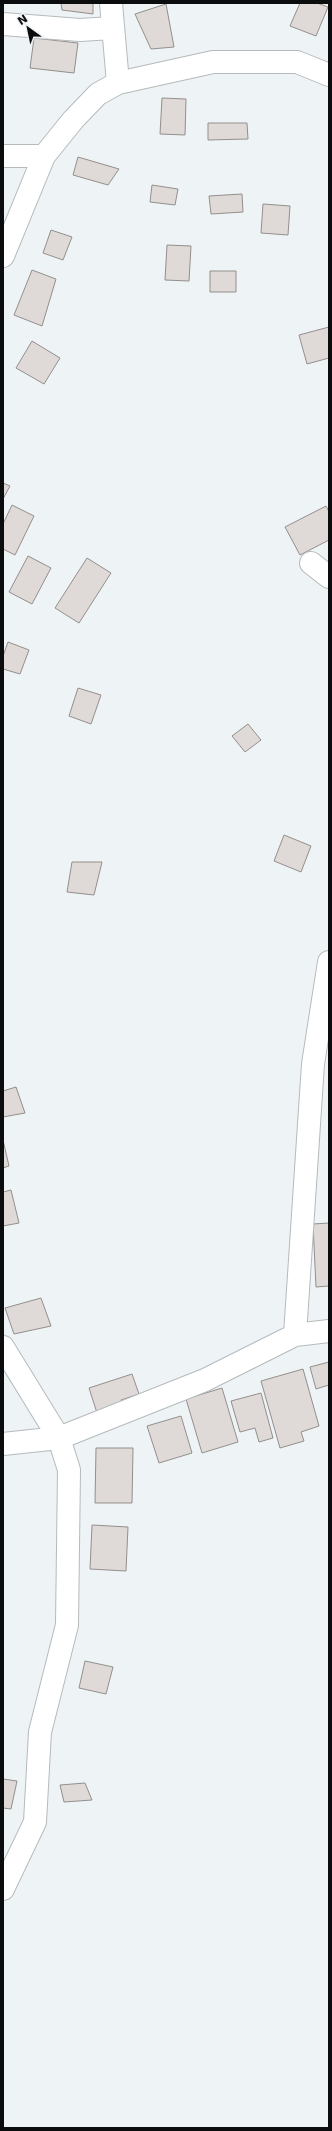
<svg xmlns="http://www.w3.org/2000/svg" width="332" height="2131" font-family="'DejaVu Sans',sans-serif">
  <rect width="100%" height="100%" fill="#eef3f6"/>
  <!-- building -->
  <path fill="#dfdad7" stroke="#938f8c" d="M61,3H93V14L62,10Z
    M300,3H317L328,7L316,36L290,26Z
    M166,4L174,47L151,49L135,14Z
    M34,38L78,43L74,73L30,68Z
    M162,98L186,99L185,135L160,134Z
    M208,123H247L248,139L208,140Z
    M78,157L119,169L108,185L73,175Z
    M152,185L178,189L175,205L150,202Z
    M242,194L243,212L211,214L209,196Z
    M263,204L290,206L288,235L261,233Z
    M51,230L72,237L63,260L43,253Z
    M167,245L191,246L189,281L165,280Z
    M32,270L56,279L42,326L14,315Z
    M210,271H236V292H210Z
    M329,327V358L307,364L299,335Z
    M32,341L60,358L44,384L16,368Z
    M3,483L10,486L3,499Z
    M12,505L34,516L15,555L3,549V524Z
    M326,506L329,512V540L300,555L285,527Z
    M28,556L51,568L32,604L9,592Z
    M87,558L111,573L79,623L55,608Z
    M8,642L29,650L20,674L3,669V656Z
    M78,688L101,695L91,724L69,716Z
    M248,724L261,740L245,752L232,736Z
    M284,835L311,846L301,872L274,861Z
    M72,862H102L94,895L67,892Z
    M16,1087L25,1113L3,1117V1091Z
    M3,1140L9,1166L3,1168Z
    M11,1190L19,1223L3,1226V1192Z
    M329,1223V1286L316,1287L313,1224Z
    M41,1298L51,1326L14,1334L5,1308Z
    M329,1362V1385L316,1389L310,1367Z
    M303,1369L319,1426L301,1432L304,1441L280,1448L261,1381Z
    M132,1374L139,1394L121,1400L124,1408L98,1416L89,1388Z
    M222,1388L238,1442L202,1453L186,1399Z
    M261,1393L273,1438L259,1442L255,1428L240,1432L231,1401Z
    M181,1416L192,1453L159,1463L147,1426Z
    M96,1448H133L132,1503H95Z
    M92,1525L128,1527L126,1571L90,1569Z
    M85,1661L113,1667L106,1694L79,1688Z
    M3,1779L17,1781L11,1809L3,1808Z
    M85,1783L92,1800L64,1802L60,1785Z"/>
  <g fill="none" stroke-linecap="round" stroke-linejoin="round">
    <defs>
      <path id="street" d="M111,3L118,83
        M3,24L80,30L112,28
        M3,156H44
        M3,256L44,156L73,120L98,94L118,83L213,62H297L329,75
        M311,563L329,577
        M295,1335L313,1064L329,962
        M3,1347L59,1438L69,1470L67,1625L40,1732L35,1822L3,1889
        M3,1444L59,1438L205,1380L295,1335L329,1331"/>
    </defs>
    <!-- street casing -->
    <use href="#street" stroke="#b5babd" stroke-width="24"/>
    <!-- street -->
    <use href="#street" stroke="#fff" stroke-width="22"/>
  </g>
  <!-- border -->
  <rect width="332" height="2131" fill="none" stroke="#0b0c0d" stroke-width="8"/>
  <!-- north arrow -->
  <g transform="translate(28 28) rotate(327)" stroke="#eef3f6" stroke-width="3" paint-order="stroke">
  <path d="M0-3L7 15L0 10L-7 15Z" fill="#0b0c0d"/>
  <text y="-6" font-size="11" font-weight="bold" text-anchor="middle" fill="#0b0c0d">N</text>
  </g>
</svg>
